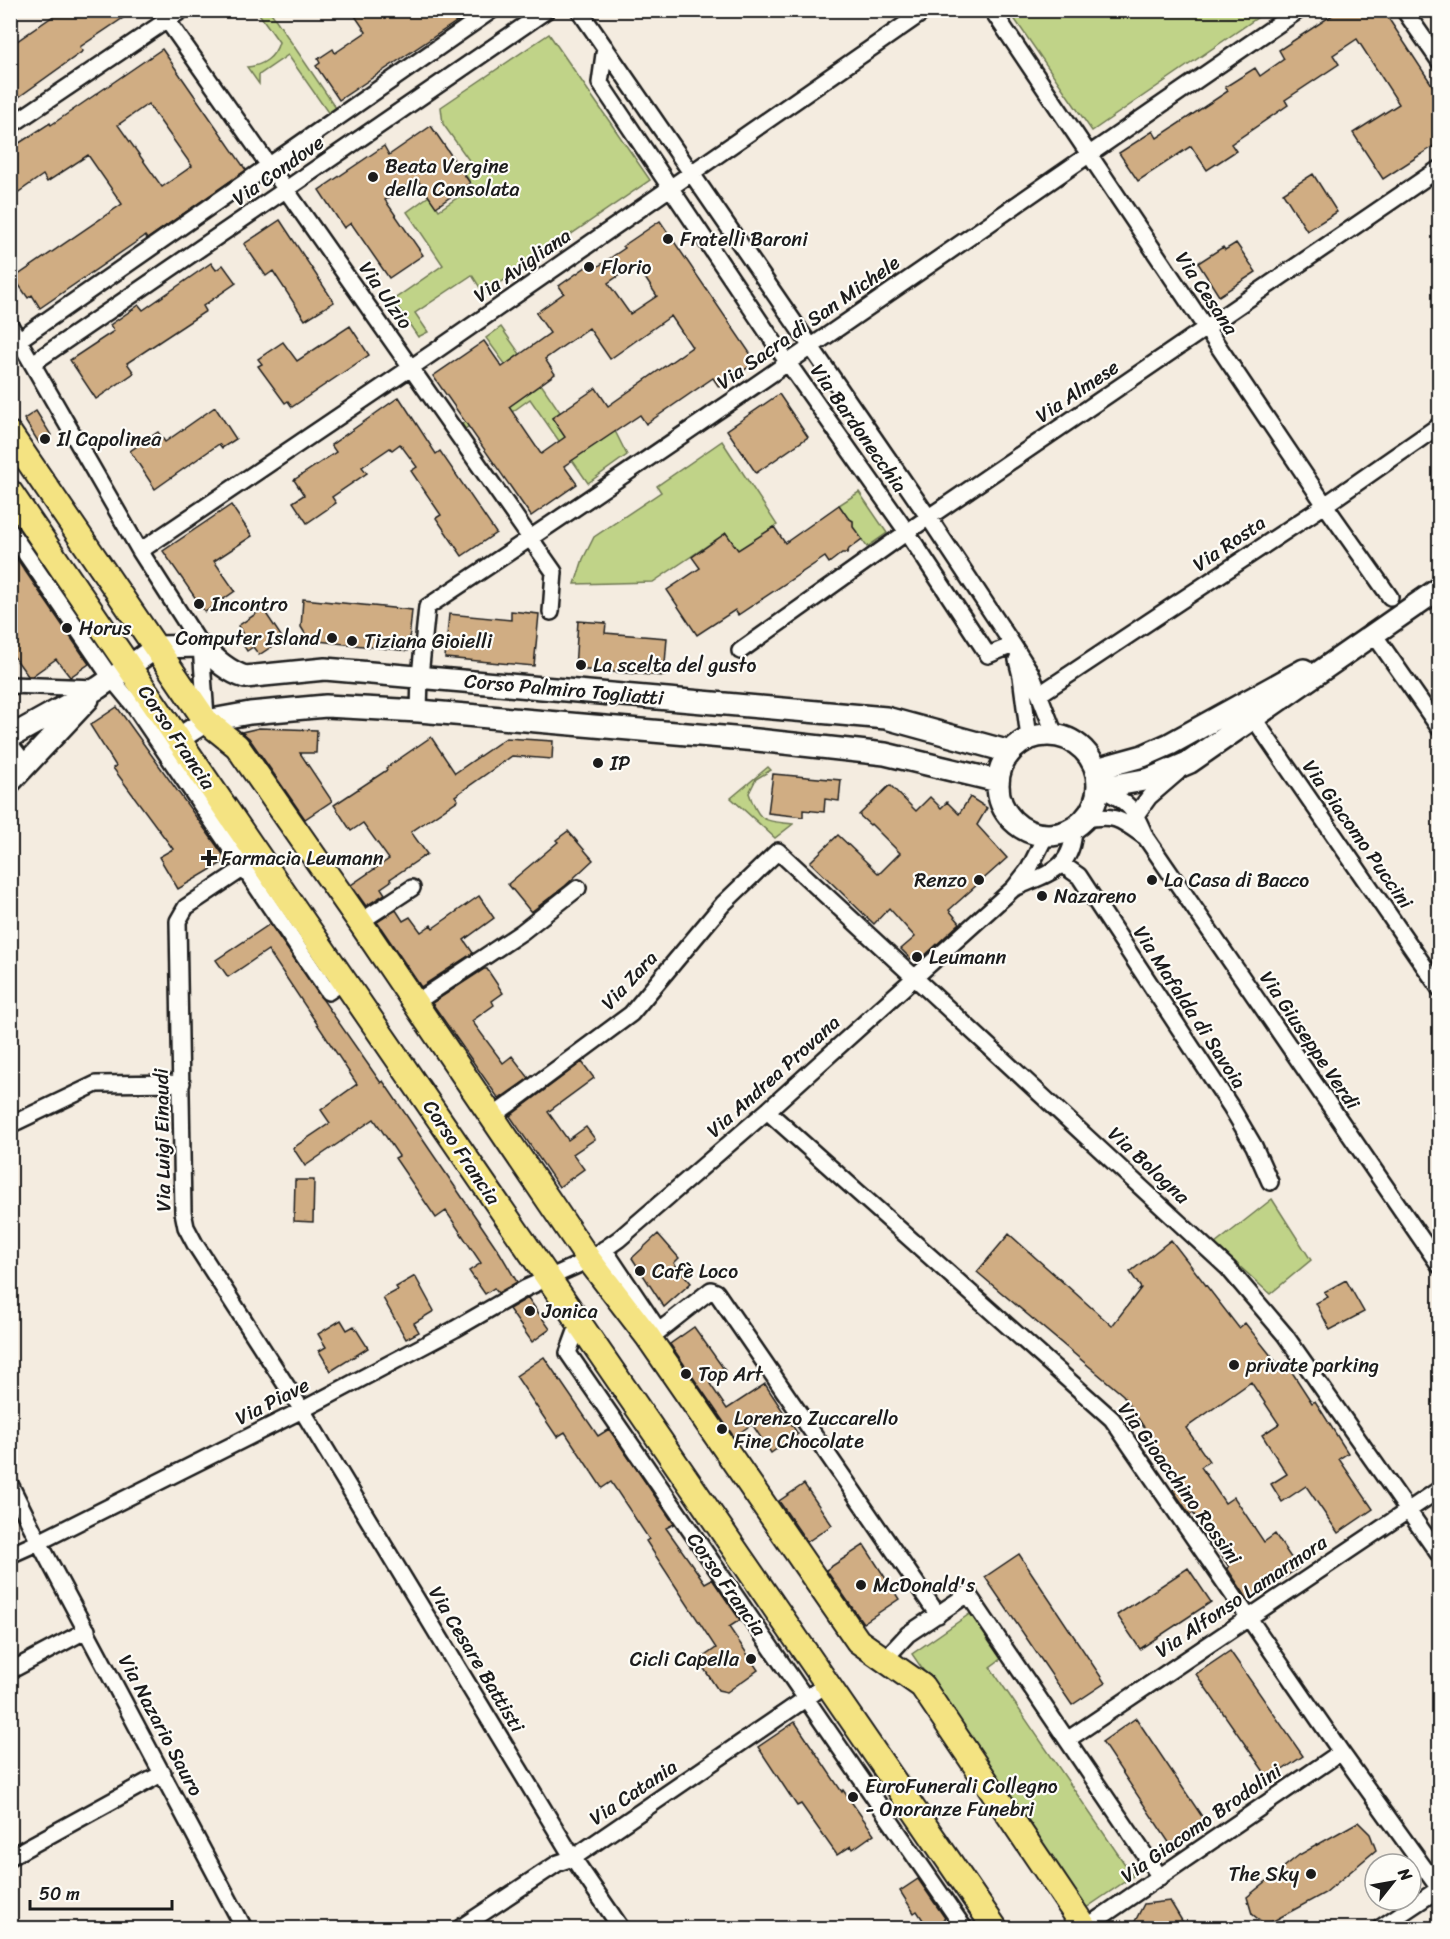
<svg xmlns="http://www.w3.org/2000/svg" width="1450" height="1939" font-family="Sriracha,sans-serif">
  <rect width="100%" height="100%" fill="#f4ece0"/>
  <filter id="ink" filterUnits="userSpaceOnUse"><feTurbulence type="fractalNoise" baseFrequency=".0167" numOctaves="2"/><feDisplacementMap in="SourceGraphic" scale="12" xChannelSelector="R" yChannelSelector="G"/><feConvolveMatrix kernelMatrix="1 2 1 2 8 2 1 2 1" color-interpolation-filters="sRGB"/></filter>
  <g filter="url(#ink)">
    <!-- green -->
    <path fill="#c0d388" stroke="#6e7852" stroke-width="1.5" d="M257,11H270L336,108L329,114L288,55L259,75V84L247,67C263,66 275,57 279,42Z
      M1009,11H1267L1092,131Z
      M549,34L650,180L484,294L472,275L415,313L428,332L418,337L393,300L443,265L407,212L429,196L439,210L473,187L462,170L471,163L443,124L441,107Z
      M501,327L520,354L509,362L530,392L541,384L560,412L552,418L578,456L615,431L627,455L588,483L530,399L512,412L504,401L465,429L462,424L519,383L486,338Z
      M722,441L777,525L738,551L726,533L653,582L575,584L583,559L594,537L661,492L657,486Z
      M859,492L887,533L867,547L853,527V521L848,518L839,505Z
      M768,767L771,770L756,779L749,793C759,823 763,820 793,824L775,838L731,798Z
      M1272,1199L1311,1260L1270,1294L1215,1244Z
      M971,1613L1002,1658L990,1667L1133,1876L1086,1908L912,1654Z"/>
    <!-- building -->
    <path fill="#d0ad83" stroke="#1c1c1c" stroke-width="1.5" fill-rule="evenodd" d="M62,10H135L80,47L83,51L16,99L10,91V46Z
      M351,10H474L339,100L316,66L320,63L318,59L333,49L335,53L366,32Z
      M1340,10H1383L1440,97V142L1383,179L1353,133L1399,104L1357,39L1333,55L1339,64L1285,100L1288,105L1231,144L1236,151L1207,170L1191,146L1138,181L1119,153L1153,131L1157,138L1228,91L1225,87L1255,68L1260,76L1284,59L1279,50Z
      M162,49L246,170L147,239L145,236L40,308L32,295L28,298L14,278L122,204L88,155L47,182L43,175L10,198V149L50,123L51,125ZM148,104L192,166L162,187L118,125Z
      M431,126L470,183L436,207L417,179L385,200L423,255L389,278L351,223L344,228L319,190L384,146L389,155Z
      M1313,174L1337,212L1307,231L1283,193Z
      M280,220L334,302L305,320L273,271L266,276L244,244Z
      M660,221L756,362L719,387L713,378L646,424L640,415L564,466L577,484L531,516L433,376L484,341L502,367L550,333L536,313L564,293L559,286L593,262L597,267L625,248L623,246ZM636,264L657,296L630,314L608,283ZM671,316L692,347L608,406L596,388L552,418L565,437L541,454L509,407L555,374L545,359L589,328L610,359Z
      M1236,243L1256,272L1219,296L1198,263L1223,247L1225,250Z
      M211,263L216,270L223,265L236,283L203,306L206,311L127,363L134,373L96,399L70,360L114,331L110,325L139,305L143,310Z
      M350,326L369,355L292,407L288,401L285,403L258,366L262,364L258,359L283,342L297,361Z
      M779,394L808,437L756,473L727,430Z
      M399,397L436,454L440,451L496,533L462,556L436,518L441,515L411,471L417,467L400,444L392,450L390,448L362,467L367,473L332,497L336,503L307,523L293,502L304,495L294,480L336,452L331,445Z
      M215,407L236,439L222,448L219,444L155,489L130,451L158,432L165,442Z
      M36,411L51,435L39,443L24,419Z
      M231,505L252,536L214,561L235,591L205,612L163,551Z
      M839,505L848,518L853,521V527L862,539L849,549L847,553H842L829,563L825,557L738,615L735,610L697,635L667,590L700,568L692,557L726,533L738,550L774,527L785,543Z
      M10,549L89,664L70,677L56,659L32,676H28L10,651Z
      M303,599L412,610L408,651L309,640L301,627Z
      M263,609L283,639L259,655L253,647L247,651L239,638L244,635L238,626Z
      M511,611L539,614L534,666L445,658L449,614L511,620Z
      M578,621L606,623L605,633L667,638L664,676L575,669Z
      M117,707L227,860L178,889L159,857L173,849L113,768L116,766L90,725Z
      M259,728L317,730L316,753H300L332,801L305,819L249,738L242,732Z
      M431,737L455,773L506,738L553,741L552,759L512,756L455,796L458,800L411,832L427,854L390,879L391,881L381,888L385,894L366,906L351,885L389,859L363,823L351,831L334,805L387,770L386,768Z
      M773,774L841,780L839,801L825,799L824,812L803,810V817L768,813Z
      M890,785L916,811L930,797L941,808L947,802L959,814L970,797L987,808L977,825L1007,858L949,910L960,923L921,959H911L901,949L915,937L889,908L874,924L810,862L838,835L879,874L900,853L871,824L870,825L859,815Z
      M568,831L593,860L565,886L531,912L508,884L558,842L556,840Z
      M479,896L494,918L464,940L473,953L421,987L377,922L396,910L403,921L410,917L421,932L431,925L433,928Z
      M270,924L381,1083L383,1081L500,1253L517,1282L498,1293L494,1288L485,1294L469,1271L481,1263L446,1211L436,1218L395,1158L399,1156L374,1119L305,1166L293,1148L330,1123L321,1110L357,1084L268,950L228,977L216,960Z
      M484,969H487L503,993L492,1001L494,1005L472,1021L503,1063L512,1056L529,1078L499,1099L432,1003Z
      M582,1062L594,1078L548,1112L568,1140L586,1127L595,1139L573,1154L584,1169L559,1187L510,1116Z
      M295,1180H314L313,1222L294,1221Z
      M658,1234L679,1258L674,1263L691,1283L664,1307L632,1258Z
      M1009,1234L1112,1326L1141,1288L1130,1272L1171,1240L1239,1328L1245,1323L1284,1372L1290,1369L1312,1403L1315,1401L1348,1453L1339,1459L1373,1509L1338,1533L1306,1486L1282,1502L1271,1484L1287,1474L1262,1435L1279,1424L1251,1382L1186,1428L1209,1461L1201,1467L1225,1503L1234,1497L1264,1542L1275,1534L1298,1568L1249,1601L1227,1568L1229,1567L1193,1513L1190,1515L1173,1490L1181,1484L1123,1395L977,1272Z
      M415,1276L434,1311L414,1323L419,1332L406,1339L383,1298L398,1290L396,1287Z
      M1346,1280L1364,1312L1330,1330L1316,1303L1328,1297L1324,1292Z
      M528,1298L550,1329L532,1342L509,1309Z
      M341,1320L347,1330L354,1326L368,1348L331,1371L319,1351L326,1347L318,1334Z
      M694,1327L726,1372L710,1384L727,1409L765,1384L798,1434L771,1453L752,1424L734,1437L670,1344Z
      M544,1357L598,1436L609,1429L674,1524L666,1528L705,1583L712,1579L740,1620L729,1627L758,1670L727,1692L718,1690L701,1664L702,1658L716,1648L646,1541L649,1539L611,1482L602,1488L565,1432L557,1437L516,1376Z
      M804,1484L832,1525L807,1542L779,1501Z
      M864,1545L899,1599L863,1623L826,1570Z
      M1019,1554L1105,1683L1072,1705L985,1577Z
      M1188,1568L1211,1602L1140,1649L1117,1615Z
      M1230,1651L1303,1756L1269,1779L1196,1674Z
      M1136,1718L1207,1824L1172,1847L1102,1742Z
      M795,1722L842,1792L843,1790L874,1834L853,1849L851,1846L837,1855L801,1804L797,1806L758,1747Z
      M1358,1822L1370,1834L1376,1850L1325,1893L1266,1925L1252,1914L1247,1897L1299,1855Z
      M918,1879L945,1918L931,1929H929L917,1911L914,1913L900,1891Z
      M1170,1901L1187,1929H1131L1144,1904Z"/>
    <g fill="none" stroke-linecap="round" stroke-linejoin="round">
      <defs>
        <path id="street" d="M160,10L554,572L551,612
          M579,10L929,518L1013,645L1031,673L1055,735
          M992,10L1325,505L1390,597
          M1404,10L1440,62
          M605,47L600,83L788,363L907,532L988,655L1013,645
          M10,126L182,10
          M10,325L140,551L201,646L206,717
          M20,339L492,10
          M33,363L547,10
          M10,531L111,678L134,706L328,992L344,981
          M140,551L434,352L926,10
          M1373,633L1440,729
          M740,651L907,532L1440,168
          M1017,660L1021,676L1029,738
          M10,685L97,688
          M1040,694L1325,505L1440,425
          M1248,710L1440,989
          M419,711L420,676L427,607C720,413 1008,209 1299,10
          M10,744L26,765
          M1099,788C1130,802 1133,808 1146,838L1440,1266
          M1136,815L1149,797L1178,772
          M1085,819C1116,814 1120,819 1145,837
          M1062,864L1079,876L1231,1107L1254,1146L1270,1182
          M244,868L186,907L178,921L183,1212L186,1227L195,1244L302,1410L573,1858L621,1928
          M1017,887C1049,873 1073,869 1074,828
          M360,922L412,888
          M415,1003L522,932L578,888
          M767,1111L1112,1419L1341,1752L1440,1890
          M492,1117L631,1014L723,904L778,851L1228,1268L1285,1335L1440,1556
          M10,1125L96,1084L182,1083
          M604,1249L659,1331L650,1336
          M579,1323L568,1353L964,1928
          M659,1331L711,1290L716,1292L938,1615
          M10,1484L39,1542L244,1928
          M10,1555L39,1542L302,1410L455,1329L526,1288L589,1260L619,1239L767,1111L1014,888L1029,869L1046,835
          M883,1661L908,1634L968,1594L1160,1877
          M10,1671L87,1630
          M1067,1740L1440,1489
          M10,1857L163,1773
          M460,1928L558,1863L573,1858L827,1684
          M1085,1928L1341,1752
          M1380,1928L1440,1888"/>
        <path id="secondary" d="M998 785a50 50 0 1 1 100 0a50 50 0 1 1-100 0Z
          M10,737L98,688L157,647L201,646C215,659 227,671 245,677L325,669L886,718L1010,752
          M178,739L206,721L250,713L326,706L419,711L757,740L885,754L998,781
          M1096,769L1143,756L1170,744L1304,670
          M10,782L88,699
          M1099,788L1150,779L1190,762L1440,588"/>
        <path id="primary" d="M10,434L206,721L237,746L360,922L589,1260L648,1337L858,1641L922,1686L1085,1928
          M10,492L200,771L995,1928"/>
      </defs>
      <!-- street casing -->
      <use href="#street" stroke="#1c1c1c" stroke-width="20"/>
      <!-- secondary casing -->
      <use href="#secondary" stroke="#1c1c1c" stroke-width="26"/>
      <!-- primary casing -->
      <use href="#primary" stroke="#1c1c1c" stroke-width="28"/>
      <!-- street -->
      <use href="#street" stroke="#fdfcf7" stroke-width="15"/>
      <!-- secondary -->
      <use href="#secondary" stroke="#fdfcf7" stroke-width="21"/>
      <!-- primary -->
      <use href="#primary" stroke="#f4e382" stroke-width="24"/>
    </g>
  </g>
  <!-- markers -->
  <g fill="#1c1c1c" stroke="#fdfcf7" stroke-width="2">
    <circle cx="373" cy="177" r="6"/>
    <circle cx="668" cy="239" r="6"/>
    <circle cx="589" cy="267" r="6"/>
    <circle cx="45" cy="439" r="6"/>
    <circle cx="199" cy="604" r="6"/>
    <circle cx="67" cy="628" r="6"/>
    <circle cx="332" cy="638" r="6"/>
    <circle cx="352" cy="641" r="6"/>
    <circle cx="581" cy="665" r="6"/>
    <circle cx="598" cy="763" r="6"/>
    <path d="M206 849h6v6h6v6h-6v6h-6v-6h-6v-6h6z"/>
    <circle cx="979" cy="880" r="6"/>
    <circle cx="1152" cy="880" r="6"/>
    <circle cx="1042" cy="896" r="6"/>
    <circle cx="917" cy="957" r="6"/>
    <circle cx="640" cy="1271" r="6"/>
    <circle cx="530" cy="1311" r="6"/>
    <circle cx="1234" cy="1365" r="6"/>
    <circle cx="686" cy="1374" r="6"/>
    <circle cx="722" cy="1429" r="6"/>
    <circle cx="861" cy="1585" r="6"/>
    <circle cx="751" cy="1659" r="6"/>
    <circle cx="853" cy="1797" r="6"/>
    <circle cx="1311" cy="1874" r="6"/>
  </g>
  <g text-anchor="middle" stroke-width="4.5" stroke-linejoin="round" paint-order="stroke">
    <!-- poi labels -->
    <g font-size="20" fill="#1c1c1c" stroke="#fdfcf7" text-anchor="start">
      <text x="385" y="173">Beata Vergine<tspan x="385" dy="23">della Consolata</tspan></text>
      <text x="680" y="246">Fratelli Baroni</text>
      <text x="601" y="274">Florio</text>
      <text x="57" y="446">Il Capolinea</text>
      <text x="211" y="611">Incontro</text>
      <text x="79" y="635">Horus</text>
      <text x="320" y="645" text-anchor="end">Computer Island</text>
      <text x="364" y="648">Tiziana Gioielli</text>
      <text x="593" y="672">La scelta del gusto</text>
      <text x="610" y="770">IP</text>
      <text x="221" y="865">Farmacia Leumann</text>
      <text x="967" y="887" text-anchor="end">Renzo</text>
      <text x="1164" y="887">La Casa di Bacco</text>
      <text x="1054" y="903">Nazareno</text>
      <text x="929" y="964">Leumann</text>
      <text x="652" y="1278">Cafè Loco</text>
      <text x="542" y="1318">Jonica</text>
      <text x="1246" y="1372">private parking</text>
      <text x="698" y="1381">Top Art</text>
      <text x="734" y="1425">Lorenzo Zuccarello<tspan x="734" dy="23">Fine Chocolate</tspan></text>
      <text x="873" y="1592">McDonald's</text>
      <text x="739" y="1666" text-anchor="end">Cicli Capella</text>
      <text x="865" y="1793">EuroFunerali Collegno<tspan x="865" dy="23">- Onoranze Funebri</tspan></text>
      <text x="1299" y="1881" text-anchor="end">The Sky</text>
    </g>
    <!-- street labels -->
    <g font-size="20" fill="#1c1c1c" stroke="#fdfcf7">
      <text transform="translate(278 170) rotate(-35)" y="7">Via Condove</text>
      <text transform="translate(522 265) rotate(-35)" y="7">Via Avigliana</text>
      <text transform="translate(1207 293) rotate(56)" y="7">Via Cesana</text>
      <text transform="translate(386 295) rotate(55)" y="7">Via Ulzio</text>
      <text transform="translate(808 322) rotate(-35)" y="7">Via Sacra di San Michele</text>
      <text transform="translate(1077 391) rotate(-34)" y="7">Via Almese</text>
      <text transform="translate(859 428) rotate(55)" y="7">Via Bardonecchia</text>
      <text transform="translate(1229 543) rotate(-34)" y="7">Via Rosta</text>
      <text transform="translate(564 689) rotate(5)" y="7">Corso Palmiro Togliatti</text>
      <text transform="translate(177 737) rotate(56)" y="7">Corso Francia</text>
      <text transform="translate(1358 834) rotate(55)" y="7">Via Giacomo Puccini</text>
      <text transform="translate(629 980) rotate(-47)" y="7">Via Zara</text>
      <text transform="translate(1190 1007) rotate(57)" y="7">Via Mafalda di Savoia</text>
      <text transform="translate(1310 1040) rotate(56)" y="7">Via Giuseppe Verdi</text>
      <text transform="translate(773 1076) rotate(-42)" y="7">Via Andrea Provana</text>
      <text transform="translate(162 1140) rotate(-91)" y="7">Via Luigi Einaudi</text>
      <text transform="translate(462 1152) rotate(56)" y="7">Corso Francia</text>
      <text transform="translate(1149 1165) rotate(43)" y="7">Via Bologna</text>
      <text transform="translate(272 1401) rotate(-27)" y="7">Via Piave</text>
      <text transform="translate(1180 1483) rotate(54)" y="7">Via Gioacchino Rossini</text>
      <text transform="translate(727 1584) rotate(55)" y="7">Corso Francia</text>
      <text transform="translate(1241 1596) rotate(-34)" y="7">Via Alfonso Lamarmora</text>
      <text transform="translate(477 1659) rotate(59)" y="7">Via Cesare Battisti</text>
      <text transform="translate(161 1725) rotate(62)" y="7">Via Nazario Sauro</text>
      <text transform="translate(633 1792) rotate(-34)" y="7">Via Catania</text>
      <text transform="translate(1201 1823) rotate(-35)" y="7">Via Giacomo Brodolini</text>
    </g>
  </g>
  <!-- margin -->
  <rect width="1450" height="1939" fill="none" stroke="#fdfcf7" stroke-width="36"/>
  <rect x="18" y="18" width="1414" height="1903" fill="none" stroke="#1c1c1c" stroke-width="2" filter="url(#ink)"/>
  <!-- north arrow -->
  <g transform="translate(1393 1882) rotate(59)"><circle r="28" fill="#fdfcf7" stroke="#a3a29f" stroke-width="1.5"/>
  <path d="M0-4.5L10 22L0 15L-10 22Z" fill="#1c1c1c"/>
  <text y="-9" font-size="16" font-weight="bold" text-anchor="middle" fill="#1c1c1c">N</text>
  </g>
  <!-- scale -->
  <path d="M30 1900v9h142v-9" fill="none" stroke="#1c1c1c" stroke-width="3"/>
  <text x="39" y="1900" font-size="18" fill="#1c1c1c" stroke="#fdfcf7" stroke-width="4.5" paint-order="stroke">50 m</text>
</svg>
